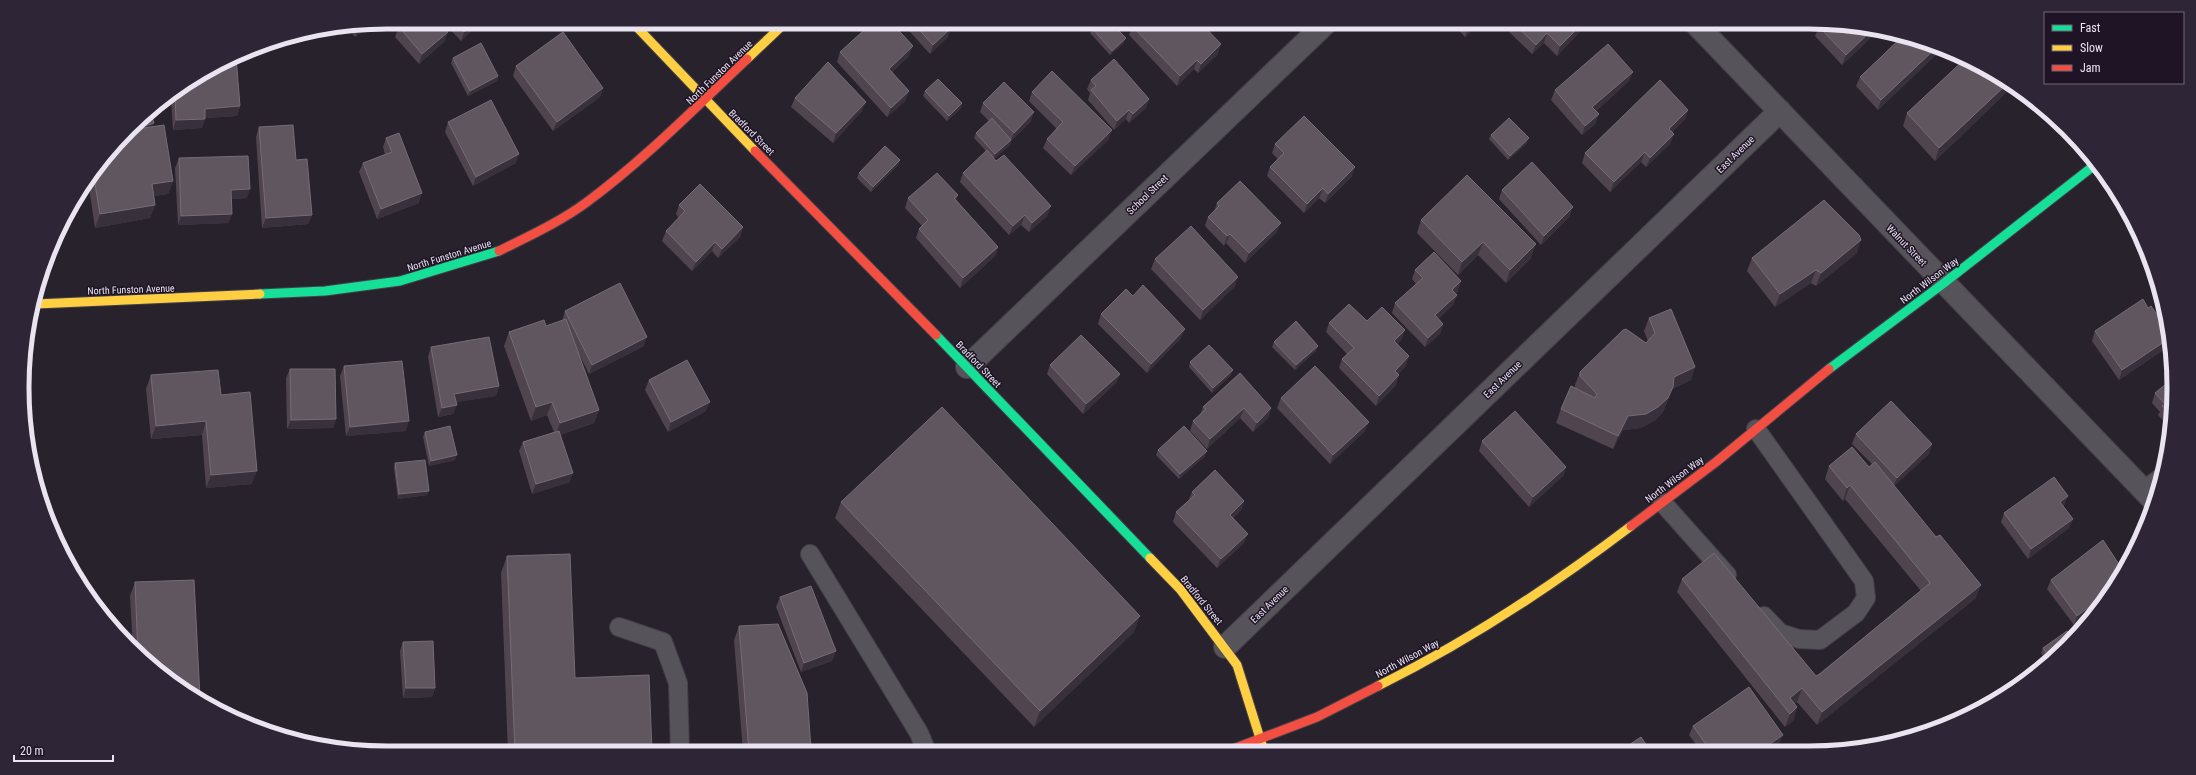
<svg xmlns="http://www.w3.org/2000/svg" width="2196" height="775" font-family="'Roboto Condensed',sans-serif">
  <rect width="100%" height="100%" fill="#27222c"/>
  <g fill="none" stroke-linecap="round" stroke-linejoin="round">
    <defs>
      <path id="lane" d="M1756,429L1864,581L1866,598L1856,613L1820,640L1799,639L1780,633L1764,616
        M2144,490L2163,476
        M1662,502L1727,575
        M810,554L919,733L927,752
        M619,627L663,642L678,683L680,752"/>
      <path id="street" d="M1694,22L2154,501
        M967,367L1327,22
        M1225,647L1780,111"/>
      <path id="fast" d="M260,294L325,291L400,281L499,251
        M936,335L1150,558
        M1829,369L1944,283L2096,164"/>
      <path id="slow" d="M632,22L755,151
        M747,59L786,22
        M36,304L260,294
        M1150,558L1180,589L1237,665L1264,751
        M1378,686C1467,642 1552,586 1631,526"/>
      <path id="jam" d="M755,151L936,335
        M499,251C529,236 560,222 587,202C644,160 695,108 747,59
        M1631,526L1716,462L1829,369
        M1228,751L1317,717L1378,686"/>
    </defs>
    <!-- lane casing -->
    <use href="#lane" stroke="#443f48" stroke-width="20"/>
    <!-- street casing -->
    <use href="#street" stroke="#443f48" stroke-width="24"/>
    <!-- fast casing -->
    <use href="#fast" stroke="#443f48" stroke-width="11"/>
    <!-- slow casing -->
    <use href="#slow" stroke="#443f48" stroke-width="11"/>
    <!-- jam casing -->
    <use href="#jam" stroke="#443f48" stroke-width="11"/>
    <!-- lane -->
    <use href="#lane" stroke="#57535b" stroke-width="18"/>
    <!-- street -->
    <use href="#street" stroke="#57535b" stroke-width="22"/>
    <!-- fast -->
    <use href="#fast" stroke="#16e098" stroke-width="9"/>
    <!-- slow -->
    <use href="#slow" stroke="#ffcf43" stroke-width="9"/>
    <!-- jam -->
    <use href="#jam" stroke="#f24e42" stroke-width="9"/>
  </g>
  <!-- wall -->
  <path fill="#50454f" d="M443,22H481L461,41Z
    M901,22H947L948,37L930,54Z
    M1451,22H1481L1465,37Z
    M1512,22H1589L1557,56L1544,43L1532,54L1509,32Z
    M371,24L355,37L345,26Z
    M1132,26L1218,54L1198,73L1194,69L1177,86L1129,35Z
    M399,27L445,41L419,64L395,37Z
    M1819,27L1878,31L1842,65L1815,36Z
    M1092,28L1124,43L1110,55L1090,33Z
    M1904,35L1942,49L1878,110L1856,86L1860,77Z
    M840,52L909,56L892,72L909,91L905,101L887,117L837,62Z
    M236,57L240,106L237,116L205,118L202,128L173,130L171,98Z
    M453,58L498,76L497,81L468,96L451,63Z
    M516,66L603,88L600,97L553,131L513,76Z
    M1091,80L1149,99L1146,108L1129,123L1126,119L1114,130L1088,100L1090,93L1087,89Z
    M1629,81L1596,111L1599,114L1595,124L1582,135L1551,100L1555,90Z
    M2013,86L1935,161L1903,126L1907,113Z
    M925,91L962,103L961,108L947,121L923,96Z
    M1032,92L1109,139L1071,175L1043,148L1047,139L1057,129L1029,101Z
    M795,98L862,111L833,143L791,107Z
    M983,103L1031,121L1011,141L1010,145L994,159L1051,206L1047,216L1029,232L1021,225L1009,235L960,182L963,173L986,151L974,138L976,133L989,121L980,112Z
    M1688,110L1685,119L1672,132L1674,134L1670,144L1646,167L1641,162L1610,192L1582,163L1585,153Z
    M448,122L516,163L473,186L445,132Z
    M153,127L173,181L168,194L154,196L155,205L150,218L95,228L88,181L98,165Z
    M259,127L296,160L312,215L308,224L262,228L256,137Z
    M1491,135L1527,143L1508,160L1489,139Z
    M386,138L419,203L377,219L359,172L363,163L385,154L383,147Z
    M1275,144L1352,176L1325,203L1319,198L1304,213L1267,176L1270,167L1278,159L1272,153Z
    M179,158L247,198L231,199L232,214L228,223L178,225L175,168Z
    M900,160L898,165L871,192L857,178L859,173Z
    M1502,190L1570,216L1541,245L1499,199Z
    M958,195L956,200L998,247L995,256L960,288L916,238L919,229L922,226L905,208L908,198Z
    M1217,203L1277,232L1245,263L1226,243L1224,246L1205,226L1208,217L1214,212Z
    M679,205L743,227L740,237L718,258L712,251L692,271L662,241L666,231L679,218L676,214Z
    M2128,212L2138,232L2126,218Z
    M1421,220L1531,258L1506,283L1478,255L1458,275L1417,233Z
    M1857,253L1816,286L1811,283L1775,307L1747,271L1752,258Z
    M1155,259L1235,286L1200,320L1151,269Z
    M1415,270L1458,291L1455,294L1457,295L1453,305L1438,319L1443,324L1440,334L1425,347L1392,313L1395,303L1416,284L1412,279Z
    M1133,296L1181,338L1147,373L1098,324L1101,314Z
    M2148,308L2162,322L2161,325L2170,336L2171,339L2168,347L2119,380L2092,341L2095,331Z
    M565,311L644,346L589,374L579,354L599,410L594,423L560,435L570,482L532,494L519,451L523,442L554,432L547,415L531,421L504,346L509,332L546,326L562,321Z
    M1649,318L1695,367L1691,380L1672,389L1663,412L1654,421L1641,428L1623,430L1613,449L1556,423L1561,409L1575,388V385L1580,372L1646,343L1648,341L1644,331Z
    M1367,321L1405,330L1401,340L1397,344L1406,366L1398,374L1396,385L1376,406L1339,368L1342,359L1347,354L1326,332L1329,323Z
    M1274,342L1316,351L1295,370L1272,347Z
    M431,347L499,386L496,396L456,402L457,405L453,414L438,417L428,357Z
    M1190,362L1231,375L1212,393L1189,367Z
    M1050,365L1120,374L1116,383L1083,414L1047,374Z
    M344,366L406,431L346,436L340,376Z
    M290,369L336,419L333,428L287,429L286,378Z
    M151,375L221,395L252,484L206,488L202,435L151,439L146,389Z
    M649,380L706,411L668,432L645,390Z
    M2155,393L2173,411L2170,428L2158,415L2160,412L2152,403Z
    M1281,398L1365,431L1330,464L1277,408Z
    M1203,407L1271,408L1268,418L1253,432L1240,418L1207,449L1190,431L1193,421L1200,415Z
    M425,432L455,460L429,466L423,437Z
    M1856,434L1932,444L1929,454L1894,486L1976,598L1817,725L1797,702L1794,704L1797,707L1793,721L1785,727L1677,592L1682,579L1816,676L1921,591L1845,499L1843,501L1825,479L1829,466L1869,467L1872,464L1852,444Z
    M1482,441L1566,467L1563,476L1529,507L1479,451Z
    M1158,450L1205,456L1179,479L1156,455Z
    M395,463L427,495L398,499L394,468Z
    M1192,492L1244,501L1241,510L1233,518L1244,543L1217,568L1173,522L1176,512L1188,501Z
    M841,502L1134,632L1034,727L835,518Z
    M2063,506L2073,519L2069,528L2028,559L2001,522L2004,513L2064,506Z
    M507,556L575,678L652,752L508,753L501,573Z
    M2124,572L2089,614L2074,625L2047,589L2051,580Z
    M135,582L184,691L133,649L130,596Z
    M780,597L836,651L832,661L801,672L776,607Z
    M739,626L811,749L810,752H743L734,640Z
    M2071,636L2050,662L2048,663L2041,653L2043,648Z
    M403,642L435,688L432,697L403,698L400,651Z
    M1693,726L1779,744L1771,750H1700L1689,735Z"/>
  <!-- shaded-wall -->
  <path fill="#38303a" d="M475,22H481L461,41L464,32Z
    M1472,22H1481L1465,37L1470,24Z
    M1584,22H1589L1557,56L1560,46Z
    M371,24L355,37L360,25Z
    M952,27L948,37L930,54L933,45Z
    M1872,30L1878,31L1842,65L1846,55Z
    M448,32L445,41L419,64L422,54Z
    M1547,33L1544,43L1532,54L1536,45Z
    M1126,38L1124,43L1110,55L1112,51Z
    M1221,44L1218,54L1198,73L1201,64Z
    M913,46L909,56L885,78L889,69Z
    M1937,47L1942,49L1878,110L1881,100Z
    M1197,60L1194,69L1177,86L1180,76Z
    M1633,72L1629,81L1589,117L1592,107Z
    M498,76L497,81L468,96L470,91Z
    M2008,83L2013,86L1935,161L1939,148Z
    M603,88L600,97L553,131L557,122Z
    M909,91L905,101L887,117L891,108Z
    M1149,99L1146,108L1129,123L1133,114Z
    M866,102L862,111L833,143L836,133Z
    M962,103L961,108L947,121L949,116Z
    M240,106L237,116L201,118L205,109Z
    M1129,110L1126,119L1114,130L1117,121Z
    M1688,110L1685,119L1665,138L1669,129Z
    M1034,112L1031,121L1011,141L1010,145L994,159L995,154L1011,140L1014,133Z
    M1599,114L1595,124L1582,135L1585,126Z
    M205,119L202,128L173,130L176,120Z
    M154,123L152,128L128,132Z
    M1112,130L1109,139L1071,175L1075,166Z
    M1674,134L1670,144L1646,167L1650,158Z
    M1529,138L1527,143L1508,160L1510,156Z
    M1645,152L1641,162L1610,192L1614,182Z
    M519,154L516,163L473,186L476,177Z
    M900,160L898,165L871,192L873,187Z
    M1355,167L1352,176L1325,203L1328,194Z
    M173,181L168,194L147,197L152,184Z
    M1323,188L1319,198L1304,213L1307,204Z
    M250,189L247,198L228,199L231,190Z
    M422,193L419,203L377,219L381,209Z
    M155,205L150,218L95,228L100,214Z
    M1051,206L1047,216L1029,232L1032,223Z
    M1573,207L1570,216L1541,245L1544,236Z
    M232,214L228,223L178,225L181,216Z
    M312,215L308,224L262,228L266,218Z
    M1025,215L1021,225L1009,235L1013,226Z
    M1281,223L1277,232L1245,263L1249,253Z
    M743,227L740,237L718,258L722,249Z
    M1230,234L1226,243L1224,246L1227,236Z
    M1861,240L1857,253L1816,286L1821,273Z
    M715,242L712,251L692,271L696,262Z
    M1483,242L1478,255L1458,275L1462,262Z
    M1536,244L1531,258L1506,283L1510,270Z
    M998,247L995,256L960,288L963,278Z
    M1816,270L1811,283L1775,307L1780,294Z
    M1238,277L1235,286L1200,320L1203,310Z
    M1461,281L1458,291L1448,300L1452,290Z
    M1457,295L1453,305L1432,325L1435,315Z
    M1443,324L1440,334L1425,347L1428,338Z
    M1185,329L1181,338L1147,373L1151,364Z
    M1405,330L1401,340L1391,350L1394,341Z
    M647,337L644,346L589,374L592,365Z
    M2170,338L2168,347L2119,380L2122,370Z
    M1318,346L1316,351L1295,370L1296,365Z
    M1409,356L1406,366L1391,380L1395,371Z
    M1695,367L1691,380L1672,389L1663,412L1654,421L1641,428L1623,430L1613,449L1618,436L1628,416L1674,377Z
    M1233,370L1231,375L1212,393L1213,388Z
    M1120,374L1116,383L1083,414L1086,404Z
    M1399,375L1396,385L1376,406L1379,396Z
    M499,386L496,396L451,403L454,394Z
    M552,402L547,415L531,421L536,407Z
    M710,402L706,411L668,432L671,422Z
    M457,405L453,414L438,417L442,408Z
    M1244,408L1240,418L1207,449L1210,439Z
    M1271,408L1268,418L1253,432L1257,423Z
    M599,410L594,423L555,437L560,423Z
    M336,419L333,428L287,429L291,420Z
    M206,421L202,435L151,439L156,426Z
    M409,421L406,431L346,436L350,427Z
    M1369,422L1365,431L1330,464L1333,455Z
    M1932,444L1929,454L1893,487L1897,478Z
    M1207,451L1205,456L1179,479L1180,474Z
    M457,455L455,460L429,466L431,461Z
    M1566,467L1563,476L1529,507L1533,497Z
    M257,471L252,484L206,488L211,475Z
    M573,473L570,482L532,494L536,484Z
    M1850,485L1845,499L1843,501L1847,488Z
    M429,491L427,495L398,499L399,494Z
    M2068,496L2064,506L2057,511L2060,502Z
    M1244,501L1241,510L1226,524L1230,515Z
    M2073,519L2069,528L2028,559L2031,549Z
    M1248,534L1244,543L1217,568L1221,559Z
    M1981,585L1976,598L1817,725L1822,712Z
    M2104,596L2089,614L2074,625L2077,616Z
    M1140,616L1134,632L1034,727L1040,711Z
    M836,651L832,661L801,672L804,663Z
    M406,688H435L432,697L403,698Z
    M1802,688L1797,702L1786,710L1790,698Z
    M1797,707L1793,721L1785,727L1790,714Z
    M1783,735L1779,744L1771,750H1761Z
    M811,749L810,752H749Z"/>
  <!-- building -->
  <path fill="#605660" stroke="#766c77" d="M405,22H440L448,32L422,54L399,27Z
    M455,22H475L464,32Z
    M873,22H891L913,46L889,69L909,91L891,108L840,52Z
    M912,22H947L952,27L933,45Z
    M1099,22H1110L1126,38L1112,51L1092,28Z
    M1136,22H1200L1221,44L1201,64L1197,60L1180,76L1132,26Z
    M1512,22H1584L1560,46L1547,33L1536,45Z
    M1822,24L1872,30L1846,55L1819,27Z
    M563,32L603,88L557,122L516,66Z
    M1904,35L1937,47L1881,100L1860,77Z
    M481,43L498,76L470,91L453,58Z
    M1608,44L1633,72L1592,107L1599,114L1585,126L1555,90Z
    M236,57L240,106L205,109V119L176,120L175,95Z
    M1966,58L1970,60L2008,83L1939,148L1907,113Z
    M1114,59L1149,99L1133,114L1129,110L1117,121L1091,90L1096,86L1091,80Z
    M828,62L866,102L836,133L795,98Z
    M1052,71L1112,130L1075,166L1047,139L1063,122L1032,92Z
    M938,79L962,103L949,116L925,91Z
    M1660,80L1688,110L1669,129L1674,134L1650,158L1645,152L1614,182L1585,153Z
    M1004,82L1034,112L1014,133L983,103Z
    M491,100L519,154L476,177L448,122Z
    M150,111L154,123L135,129L130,130L146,113Z
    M1304,116L1355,167L1328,194L1323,188L1307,204L1270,167L1284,153L1275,144Z
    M992,118L1011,140L995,154L976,133Z
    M1509,118L1529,138L1510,156L1491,135Z
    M164,125L173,181L152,184L155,205L100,214L93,172L98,165L130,130Z
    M293,125L296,160L307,159L312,215L266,218L259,127Z
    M399,133L422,193L381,209L363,163L392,152L386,138Z
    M885,146L900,160L873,187L859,173Z
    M987,150L996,161L1004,155L1051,206L1032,223L1025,215L1013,226L963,173Z
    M248,156L250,189L231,190L232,214L181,216L179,158Z
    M1532,162L1573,207L1544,236L1502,190Z
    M937,173L958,195L954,198L998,247L963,278L919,229L928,220L908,198Z
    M1467,175L1536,244L1510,270L1483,242L1462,262L1421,220Z
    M1240,181L1281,223L1249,253L1230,234L1227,236L1208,217L1219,206L1217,203Z
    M700,184L743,227L722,249L715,242L696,262L666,231L685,211L679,205Z
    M1824,200L1859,235L1861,240L1821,273L1816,270L1780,294L1752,258Z
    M1191,226L1238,277L1203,310L1155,259Z
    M1434,252L1461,281L1452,290L1457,295L1435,315L1443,324L1428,338L1395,303L1423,278L1415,270Z
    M620,283L647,337L592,365L565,311Z
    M1143,285L1185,329L1151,364L1101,314L1126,289L1133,296Z
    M2143,299L2148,308L2151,306L2162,322L2160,323L2170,336V338L2122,370L2095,331Z
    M1349,304L1367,321L1382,307L1405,330L1394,341L1409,356L1395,371L1399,375L1379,396L1342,359L1354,348L1329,323Z
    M1671,309L1695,367L1674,377L1673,387L1668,398L1658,407L1646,414L1628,416L1618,436L1561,409L1571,386L1595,398L1597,394L1580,376V372L1623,330L1626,329L1646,343L1655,333L1649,318Z
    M566,319L599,410L560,423L552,402L536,407L509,332L544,320L546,326Z
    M1296,321L1318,346L1296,365L1274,342Z
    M1081,335L1120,374L1086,404L1050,365Z
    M489,337L499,386L454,394L457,405L442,408L431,347Z
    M1209,345L1233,370L1213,388L1190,362Z
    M687,360L710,402L671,422L649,380Z
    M402,361L409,421L350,427L344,366Z
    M1315,366L1369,422L1333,455L1281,398Z
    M290,369H335L336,419L291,420Z
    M218,370L221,395L250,392L257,471L211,475L206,421L156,426L151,375Z
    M1240,373L1271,408L1257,423L1244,408L1210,439L1193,421L1206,409L1203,407Z
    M2172,379L2173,411L2172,417L2162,406L2165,404L2155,393Z
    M1891,401L1932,444L1897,478L1856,434Z
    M942,407L1140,616L1040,711L841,502Z
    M1515,411L1566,467L1533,497L1482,441Z
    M450,426L457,455L431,461L425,432Z
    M1184,426L1207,451L1180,474L1158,450Z
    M559,431L573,473L536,484L523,442Z
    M1852,447L1869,467L1875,462L1936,537L1940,535L1981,585L1822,712L1802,688L1790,698L1797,707L1790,714L1682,579L1714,553L1816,676L1820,674L1930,583L1850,485L1847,488L1829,466Z
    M425,460L429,491L399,494L395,463Z
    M1215,470L1244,501L1230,515L1248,534L1221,559L1176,512L1195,495L1192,492Z
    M2054,477L2068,496L2060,502L2073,519L2031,549L2004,513Z
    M2103,540L2124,572L2104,596L2077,616L2051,580Z
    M570,554L575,678L649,675L652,752L515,753L507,556Z
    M194,580L200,698L184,691L138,654L135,582Z
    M811,586L836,651L804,663L780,597Z
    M778,624L807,693L811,749L749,752L739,626Z
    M2067,631L2071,636L2051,660L2043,648Z
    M433,641L435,688H406L403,642Z
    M1749,687L1783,735L1761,750H1710L1693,726Z
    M1641,737L1650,750H1621Z"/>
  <g text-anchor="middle" stroke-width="3" stroke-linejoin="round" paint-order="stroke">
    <!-- street labels -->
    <g font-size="10" fill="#eae4f0" stroke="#1e1426">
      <text transform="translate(719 72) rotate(-44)" y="4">North Funston Avenue</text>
      <text transform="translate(752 132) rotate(45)" y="4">Bradford Street</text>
      <text transform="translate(1735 154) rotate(-44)" y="4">East Avenue</text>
      <text transform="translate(1147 194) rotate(-44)" y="4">School Street</text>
      <text transform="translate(1907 245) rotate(46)" y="4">Walnut Street</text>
      <text transform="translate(449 255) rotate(-17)" y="4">North Funston Avenue</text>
      <text transform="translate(1929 280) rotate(-37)" y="4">North Wilson Way</text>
      <text transform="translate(131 289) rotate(-2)" y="4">North Funston Avenue</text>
      <text transform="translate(979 364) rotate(46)" y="4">Bradford Street</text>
      <text transform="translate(1502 379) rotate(-44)" y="4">East Avenue</text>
      <text transform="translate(1674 479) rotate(-37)" y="4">North Wilson Way</text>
      <text transform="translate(1202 600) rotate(51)" y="4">Bradford Street</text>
      <text transform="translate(1269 604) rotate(-44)" y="4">East Avenue</text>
      <text transform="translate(1407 658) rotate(-28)" y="4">North Wilson Way</text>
    </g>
  </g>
  <!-- crop -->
  <path d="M0 0H2196V775H0ZM387 29H1809A358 358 0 0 1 2167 387V388A358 358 0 0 1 1809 746H387A358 358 0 0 1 29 388V387A358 358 0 0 1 387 29Z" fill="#2e2536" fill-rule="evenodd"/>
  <path fill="none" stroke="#eae4f0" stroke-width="5" d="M387 29H1809A358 358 0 0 1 2167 387V388A358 358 0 0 1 1809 746H387A358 358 0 0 1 29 388V387A358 358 0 0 1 387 29Z"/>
  <!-- legend -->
  <rect x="2044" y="12" width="140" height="72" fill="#1e1426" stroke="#706777"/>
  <rect x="2052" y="25" width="20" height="6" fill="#16e098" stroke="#706777"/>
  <text x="2080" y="32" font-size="12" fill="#eae4f0">Fast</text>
  <rect x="2052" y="45" width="20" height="6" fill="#ffcf43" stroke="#706777"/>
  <text x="2080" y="52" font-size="12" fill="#eae4f0">Slow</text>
  <rect x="2052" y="65" width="20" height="6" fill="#f24e42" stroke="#706777"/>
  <text x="2080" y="72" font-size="12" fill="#eae4f0">Jam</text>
  <!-- scale -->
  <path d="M14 755v6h99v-6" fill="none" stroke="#eae4f0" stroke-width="2"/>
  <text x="20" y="755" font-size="12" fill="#eae4f0" stroke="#1e1426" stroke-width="3" paint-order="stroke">20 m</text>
</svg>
